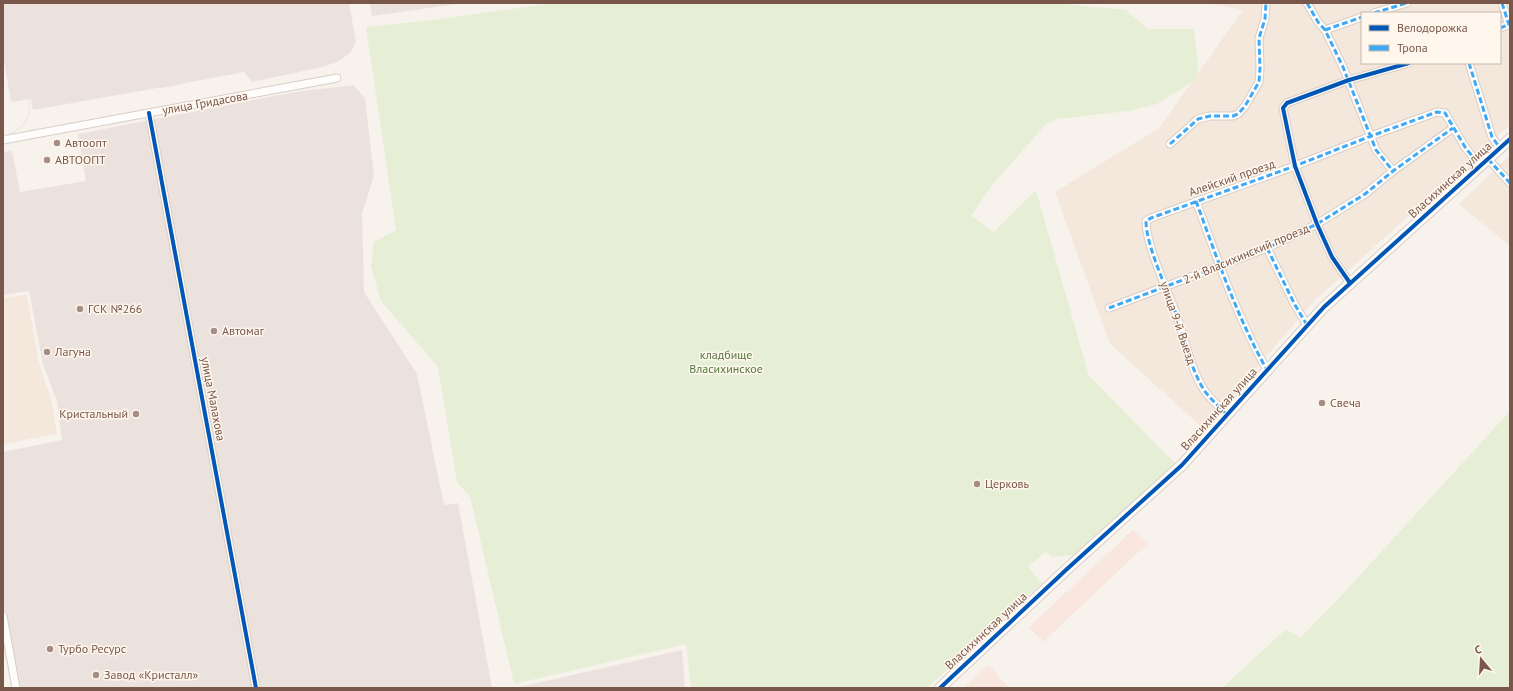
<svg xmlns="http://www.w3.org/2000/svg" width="1513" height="691" font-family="'PT Sans',sans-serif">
  <rect width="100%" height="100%" fill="#f8f2ec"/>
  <!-- residential -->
  <path fill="#f4e7dc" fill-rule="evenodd" d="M1207,3H1510V125L1315,300L1204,429L1110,344L1055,192L1159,128L1243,10ZM1362,13H1500V63H1362Z
    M1510,155V246L1459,204Z
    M27,295L39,363L52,403L57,434L3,444V298Z"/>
  <!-- commercial -->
  <path fill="#f8e6df" d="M1133,530L1147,544L1043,642L1029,627Z
    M989,665L1009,688H963Z"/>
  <!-- industrial -->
  <path fill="#ebe2dd" d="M3,3H349L356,42L351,52L339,61L323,67L252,82L244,72L180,84V85L160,88H157L33,110L31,99L11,102L3,55Z
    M370,3H465L372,16Z
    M353,85L365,98L374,176L362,213L364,292L417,374L444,505L458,503L492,688H18L3,604V452L62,440L57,401L43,365L29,291L3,295V152L12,151L20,192L86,181L78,134L295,92Z
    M682,650L685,688H515Z"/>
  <!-- green -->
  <path fill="#e6efd6" d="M553,3H1054L1126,10L1148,29H1194L1198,65L1196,80L1157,104L1128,111L1058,119L1046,124L992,185L971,216L994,232L1036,190L1089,376L1175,463L1077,555L1051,557L1046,551L1028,567L1042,583L927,688H691L686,644L514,684L470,496L457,483L438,367L381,301L371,266L374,242L396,230L366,27L433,20Z
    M1510,411V688H1222L1286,629L1300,638L1340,597Z"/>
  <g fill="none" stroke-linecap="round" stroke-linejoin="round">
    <defs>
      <path id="street" d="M1307,3L1318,22L1325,30L1343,67L1376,150L1393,171
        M1502,3L1509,25
        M1374,13L1407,3
        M1500,28L1510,24
        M1325,30L1362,17
        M1469,63L1492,137L1500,148
        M149,113L256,688
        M3,140L337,78
        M1170,144L1198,119L1210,116H1233L1238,114L1245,106L1259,82L1260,68L1259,38L1265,19L1266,3
        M1488,159L1510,183
        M1196,201C1217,258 1237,317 1267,370
        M1267,248L1295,305L1307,325
        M1350,283L1332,257L1317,224L1295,166L1283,108L1287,103L1349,80L1409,63
        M1109,308L1267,248L1317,224L1365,194L1393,171L1453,128
        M1227,415C1220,407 1210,399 1204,390C1189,366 1185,337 1175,311C1166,287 1146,245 1146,221L1151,218L1295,166L1371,136L1437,112L1445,113L1465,147L1480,166
        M3,616L16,688"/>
      <path id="secondary" d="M940,688L1067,569L1182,465L1324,307L1510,139"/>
    </defs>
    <!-- street casing -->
    <use href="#street" stroke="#d7cec8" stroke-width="9"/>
    <!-- secondary casing -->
    <use href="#secondary" stroke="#d8cec8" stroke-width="12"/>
    <!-- street -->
    <use href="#street" stroke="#fefdfc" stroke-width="7"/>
    <!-- secondary -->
    <use href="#secondary" stroke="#fefdfc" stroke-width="10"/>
    <!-- tram -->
    <path stroke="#e5e3e5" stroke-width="1" d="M3,136C21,132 32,119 29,100"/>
    <!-- quiet -->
    <path stroke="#3fa9f5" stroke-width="3" stroke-dasharray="6 3" stroke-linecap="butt" d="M1307,3L1318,22L1325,30L1343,67L1376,150L1393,171
      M1502,3L1509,25
      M1374,13L1407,3
      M1500,28L1510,24
      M1325,30L1362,17
      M1469,63L1492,137L1500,148
      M1170,144L1198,119L1210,116H1233L1238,114L1245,106L1259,82L1260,68L1259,38L1265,19L1266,3
      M1488,159L1510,183
      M1196,201C1217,258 1237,317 1267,370
      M1267,248L1295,305L1307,325
      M1109,308L1267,248L1317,224L1365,194L1393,171L1453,128
      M1227,415C1220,407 1210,399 1204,390C1189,366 1185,337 1175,311C1166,287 1146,245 1146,221L1151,218L1295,166L1371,136L1437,112L1445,113L1465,147L1480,166"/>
    <defs>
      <path id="cycleway" d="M149,113L256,688
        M1350,283L1332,257L1317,224L1295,166L1283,108L1287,103L1349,80L1409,63
        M940,688L1067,569L1182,465L1324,307L1510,139"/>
    </defs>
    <!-- cycleway casing -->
    <use href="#cycleway" stroke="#fff7ee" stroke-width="6"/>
    <!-- cycleway -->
    <use href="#cycleway" stroke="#0057b8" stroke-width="4"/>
  </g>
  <!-- markers -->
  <g fill="#a58d83" stroke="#fff7ee" stroke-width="1.5">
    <circle cx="57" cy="143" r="4"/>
    <circle cx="47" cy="160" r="4"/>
    <circle cx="80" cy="309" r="4"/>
    <circle cx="214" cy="331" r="4"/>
    <circle cx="47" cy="352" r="4"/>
    <circle cx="1322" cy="403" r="4"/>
    <circle cx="136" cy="414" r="4"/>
    <circle cx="977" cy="484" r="4"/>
    <circle cx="50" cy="649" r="4"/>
    <circle cx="96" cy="675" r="4"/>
  </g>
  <g text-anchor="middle" stroke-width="3" stroke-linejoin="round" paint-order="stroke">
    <!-- street labels -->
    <g font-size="12" fill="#79574a" stroke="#fff7ee">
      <text transform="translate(205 103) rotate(-10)" y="4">улица Гридасова</text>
      <text transform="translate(1232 178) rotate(-19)" y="4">Алейский проезд</text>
      <text transform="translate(1450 180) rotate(-42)" y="4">Власихинская улица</text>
      <text transform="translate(1246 254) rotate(-23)" y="4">2-й Власихинский проезд</text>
      <text transform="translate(1178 323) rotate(71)" y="4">улица 9-й Выезд</text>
      <text transform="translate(213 399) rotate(79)" y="4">улица Малахова</text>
      <text transform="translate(1219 409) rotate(-48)" y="4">Власихинская улица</text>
      <text transform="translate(986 631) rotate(-43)" y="4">Власихинская улица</text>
    </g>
    <!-- poi labels -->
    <g font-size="12" fill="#79574a" stroke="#fff7ee" text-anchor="start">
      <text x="65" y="147">Автоопт</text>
      <text x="55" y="164">АВТООПТ</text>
      <text x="88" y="313">ГСК №266</text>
      <text x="222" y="335">Автомаг</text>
      <text x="55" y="356">Лагуна</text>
      <text x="1330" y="407">Свеча</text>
      <text x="128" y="418" text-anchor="end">Кристальный</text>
      <text x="985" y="488">Церковь</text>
      <text x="58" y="653">Турбо Ресурс</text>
      <text x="104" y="679">Завод «Кристалл»</text>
    </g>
    <!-- park labels -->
    <g font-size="12" fill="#54793e" stroke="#fff7ee">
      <text x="726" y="359">кладбище<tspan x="726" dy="14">Власихинское</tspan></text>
    </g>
  </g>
  <!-- border -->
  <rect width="1513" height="691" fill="none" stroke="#79574a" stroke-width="8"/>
  <!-- legend -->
  <rect x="1361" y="12" width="140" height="52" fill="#fff7ee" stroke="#c9b7ac"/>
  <rect x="1369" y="25" width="20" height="6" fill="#0057b8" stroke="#c9b7ac"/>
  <text x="1397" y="32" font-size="12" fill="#79574a">Велодорожка</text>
  <rect x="1369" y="45" width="20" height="6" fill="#3fa9f5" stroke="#c9b7ac"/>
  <text x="1397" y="52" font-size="12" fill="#79574a">Тропа</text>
  <!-- north arrow -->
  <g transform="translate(1481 659) rotate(342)" stroke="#fff7ee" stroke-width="3" paint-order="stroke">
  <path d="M0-3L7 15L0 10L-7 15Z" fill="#79574a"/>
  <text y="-6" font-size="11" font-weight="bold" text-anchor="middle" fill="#79574a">С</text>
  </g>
</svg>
